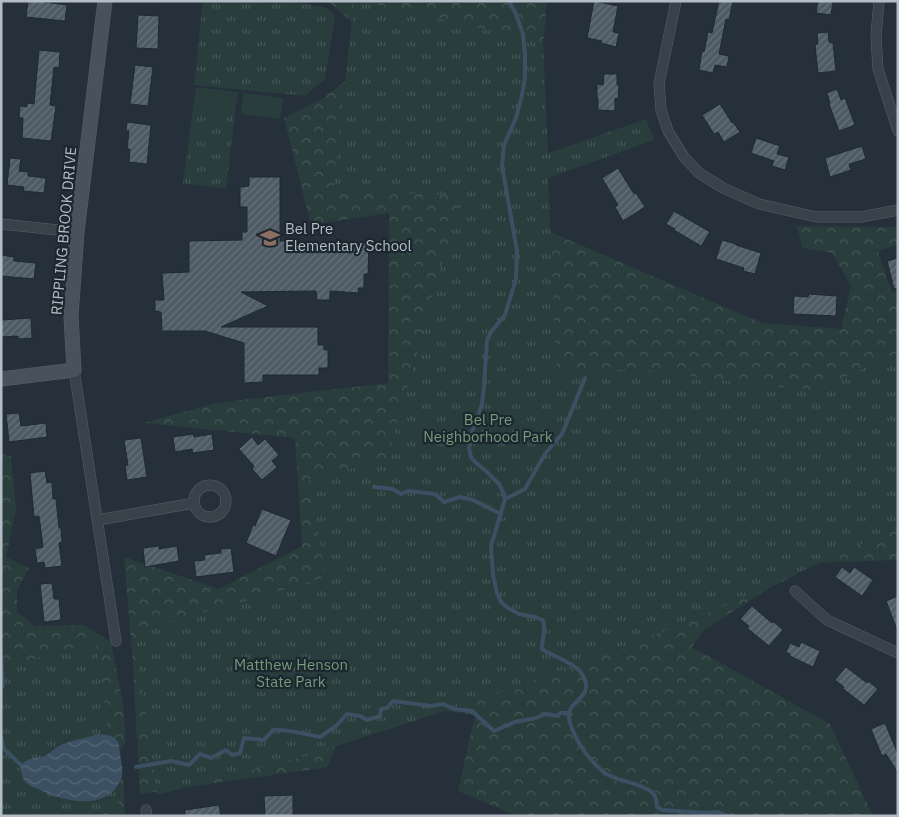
<svg xmlns="http://www.w3.org/2000/svg" width="899" height="817" font-family="'IBM Plex Sans',sans-serif">
  <defs>
    <pattern id="forest-crowns" width="20" height="18" patternUnits="userSpaceOnUse" patternTransform="scale(1.25)"><rect width="20" height="18" fill="#283d3c"/><path d="M2 6a3 3 0 1 1 6 0M12 15a3 3 0 1 1 6 0" fill="none" stroke="#455757"/></pattern>
    <pattern id="park-tufts" width="24" height="20" patternUnits="userSpaceOnUse" patternTransform="scale(1.25)"><rect width="24" height="20" fill="#283d3c"/><path d="M3 7l-1-3M5 7V3M7 7l1-3M15 17l-1-3M17 17v-4M19 17l1-3" fill="none" stroke="#455757"/></pattern>
    <pattern id="water-waves" width="16" height="10" patternUnits="userSpaceOnUse" patternTransform="scale(1.25)"><rect width="16" height="10" fill="#3b5062"/><path d="M0 5q4-4 8 0t8 0" fill="none" stroke="#556777"/></pattern>
    <pattern id="building-hatch" width="6" height="6" patternUnits="userSpaceOnUse" patternTransform="scale(1.25)"><rect width="6" height="6" fill="#4e5b65"/><path d="M-1 1l2-2M0 6l6-6M5 7l2-2" fill="none" stroke="#65717a"/></pattern>
  </defs>
  <rect width="100%" height="100%" fill="#25303a"/>
  <!-- forest -->
  <path fill="url(#forest-crowns)" d="M328,1H547L539,90L532,224L762,323L841,329L851,286L832,253L802,248L797,226L898,227V245L878,251L891,291L898,292V560L809,563L704,630L692,647L830,724L873,816H517L458,791L475,715L422,708L341,729L328,767L140,794L133,666L124,557L219,589L302,546L295,438L143,423L216,403L388,383L389,213L311,225L284,118L322,99L348,79L366,34Z
    M1,454L11,456L16,509L6,557L29,568L17,590V612L35,626L84,625L111,642L123,703L126,742L120,750L115,737L117,788L122,776L124,786L125,816H1Z"/>
  <!-- park -->
  <path fill="url(#park-tufts)" d="M203,1H289L324,7L335,15L325,79L305,96L194,85Z
    M354,1H358L543,42L548,153L646,119L654,140L548,178L557,372L638,369L766,386L817,390L898,352V527L802,571L784,581L633,644L568,668L439,713L309,755L157,795L135,631L242,602L326,577L309,479L387,460L461,196L333,189Z
    M193,108L235,113L226,189L183,183Z
    M96,643L119,807L84,816H1V667Z"/>
  <!-- garden -->
  <path fill="#283d3c" d="M196,87L238,92L235,113L193,108Z
    M243,93L283,98L280,119L241,114Z"/>
  <!-- water -->
  <path fill="url(#water-waves)" d="M98,734C113,735 119,736 120,753C121,760 123,769 122,776C122,777 119,782 119,783C105,811 62,801 40,790C36,788 29,786 26,783C22,778 21,771 21,765C30,757 32,759 42,757C50,754 55,747 63,744C74,740 86,738 98,734Z"/>
  <g fill="none" stroke-linecap="round" stroke-linejoin="round">
    <!-- stream -->
    <path stroke="#3b5062" stroke-width="4" d="M509,1L516,14L523,34L525,54V77L522,95L516,118L504,145L502,166L517,251L516,279L505,315L491,332L487,340L484,387L482,404L471,435L469,448L471,457L475,462L486,471L499,484L504,494L505,499L491,546L493,575L497,593L501,602L508,608L519,614L535,617L543,620C546,630 542,639 542,649C554,657 568,660 579,670C582,673 583,676 585,680C591,697 572,699 569,713C567,724 580,746 587,755C592,761 599,769 606,774C618,781 642,783 653,793C656,797 657,802 657,807L662,810L706,813L718,812L728,816
      M374,487L393,489L401,494L408,491L435,494L444,502L460,497L473,500L501,514
      M505,499L525,489L545,454L562,434L585,378
      M1,657L3,686L1,688
      M1,737L4,749L21,765
      M136,767L171,761L189,765L200,754L211,758L226,750L232,755L240,753L244,738L264,740L273,730C289,729 304,734 320,737L336,726L347,714L360,716L367,720L380,716L381,709L387,708L393,701L431,706L443,704L454,709L472,711L494,731L515,722L536,718L546,714L558,716L560,713H569"/>
  </g>
  <!-- building -->
  <path fill="url(#building-hatch)" stroke="#1f2932" d="M28,1H44V2L67,5L65,21L26,17Z
    M594,1L618,6L613,32L619,33L616,47L601,43L602,41L587,38Z
    M719,1H733L729,20L726,19L719,54L729,56L727,67L715,65L713,73L699,70L702,51L704,52L708,32L712,33Z
    M818,1H833L831,15L816,13Z
    M138,15L159,16L158,49L136,48Z
    M828,32L829,42L833,43L836,71L818,73L815,45L818,44L817,33Z
    M39,50L60,52L59,68L54,67L50,105L56,106L51,141L22,138L23,118H19L20,106L27,107V103L34,104Z
    M135,65L153,67L148,106L130,104Z
    M604,74H617V85H619L618,99L615,98V111L598,110V98H597V84L603,85Z
    M837,89L841,100L845,98L855,125L839,131L829,104L830,103L827,93Z
    M720,104L732,123L733,122L740,132L724,142L718,132L714,134L702,115Z
    M127,122L151,125L147,164L129,162L130,149H127L129,131H126Z
    M756,138L780,146L777,154L789,157L785,170L772,166L774,161L751,153Z
    M862,146L866,159L849,164L851,170L830,177L825,158Z
    M10,158L21,159L19,171L28,172V176L46,178L44,193L23,191L24,187L7,185Z
    M618,168L634,194L636,193L645,207L623,221L615,207L618,205L602,178Z
    M249,177H280V241L369,243L368,274H364V288H358L359,293L330,291V300H317L316,291L241,292L268,306L221,327H318V345H324V350H328V368H319V375H263V382L244,383V343L205,331H162L161,312L155,311V300H164L162,273L189,272V241L242,240V232H247V207H240V187L249,186Z
    M674,211L710,232L701,246L674,230L675,229L666,224Z
    M722,240L736,244V245L761,253L755,274L743,271L744,268L716,259Z
    M1,255L14,257V261L36,263L34,279L1,276Z
    M898,258V288L894,289L887,261Z
    M809,294L837,296L836,316L793,314L794,296L808,297Z
    M31,318L32,338L18,339V336L1,337V320Z
    M19,413L21,426L46,423L47,437L9,442L6,414Z
    M193,434L194,437L212,434L214,450L193,453L192,449L175,452L173,437Z
    M252,437L258,445L265,439L279,455L272,461L277,467L262,480L252,469L254,466L239,449Z
    M141,438L147,477L127,480L125,466L128,465L124,440Z
    M45,471L47,483L52,482L53,499H56L59,528H61L62,542L59,543L62,566L45,568L44,562L37,563L35,549L43,547L39,516L34,517L30,473Z
    M262,509L291,520L276,556L246,543L253,525L255,526Z
    M159,546V549L177,546L179,561L145,567L143,548Z
    M231,548L234,572L196,577L194,561L205,560L204,555L221,553V549Z
    M842,567L850,573L854,567L873,580L862,596L835,577Z
    M52,583L54,599H59L61,620L44,622L40,584Z
    M898,596V630H897L886,601Z
    M752,606L772,623L774,622L783,630L769,646L747,628L749,626L740,619Z
    M801,642L820,651L813,667L790,656V654L786,652L790,643L799,647Z
    M846,667L867,683L868,681L878,689L864,705L842,688L844,687L835,680Z
    M885,723L898,754V773L886,754L882,756L871,729Z
    M293,795V816H265L264,796Z
    M219,805L221,816H185V810Z"/>
  <g fill="none" stroke-linecap="round" stroke-linejoin="round">
    <defs>
      <path id="street" d="M676,1L659,84L661,110L668,131L684,157L699,173L723,188L759,204L816,217H861L898,210
        M879,1L876,36L878,69L898,131
        M1,224L77,232
        M74,370L116,641
        M194 501a16 16 0 1 1 32 0a16 16 0 1 1-32 0Z
        M98,520L194,503
        M795,591L827,620L898,653
        M146,810L147,816"/>
      <path id="secondary" d="M1,379L74,370L71,316L77,232L105,1"/>
    </defs>
    <!-- street casing -->
    <use href="#street" stroke="#566069" stroke-width="11"/>
    <!-- secondary casing -->
    <use href="#secondary" stroke="#566069" stroke-width="15"/>
    <!-- street -->
    <use href="#street" stroke="#38424b" stroke-width="10"/>
    <!-- secondary -->
    <use href="#secondary" stroke="#47525d" stroke-width="14"/>
  </g>
  <!-- icons -->
  <defs>
    <symbol id="school-bare" viewBox="-9 -9 18 18"><path d="M0-5L7-2L0 1L-7-2ZM-4 1L0 2.5L4 1V4Q0 6-4 4Z" fill="#8d6e63" stroke="#1d2730" stroke-width="2.5" paint-order="stroke"/></symbol>
  </defs>
  <g fill-rule="evenodd">
    <use href="#school-bare" x="256" y="224" width="28" height="28"/>
  </g>
  <g text-anchor="middle" stroke-width="4.5" stroke-linejoin="round" paint-order="stroke">
    <!-- poi labels -->
    <g font-size="15" fill="#b4bdc6" stroke="#1d2730" text-anchor="start">
      <text x="285" y="234">Bel Pre<tspan x="285" dy="17">Elementary School</tspan></text>
    </g>
    <!-- street labels -->
    <g font-size="15" fill="#b4bdc6" stroke="#1d2730">
      <text transform="translate(64 231) rotate(-85)" y="5">RIPPLING BROOK DRIVE</text>
    </g>
    <!-- park labels -->
    <g font-size="15" fill="#749a78" stroke="#1d2730">
      <text x="488" y="425">Bel Pre<tspan x="488" dy="17">Neighborhood Park</tspan></text>
      <text x="291" y="670">Matthew Henson<tspan x="291" dy="17">State Park</tspan></text>
    </g>
  </g>
  <!-- border -->
  <rect width="899" height="817" fill="none" stroke="#b4bdc6" stroke-width="5"/>
</svg>
